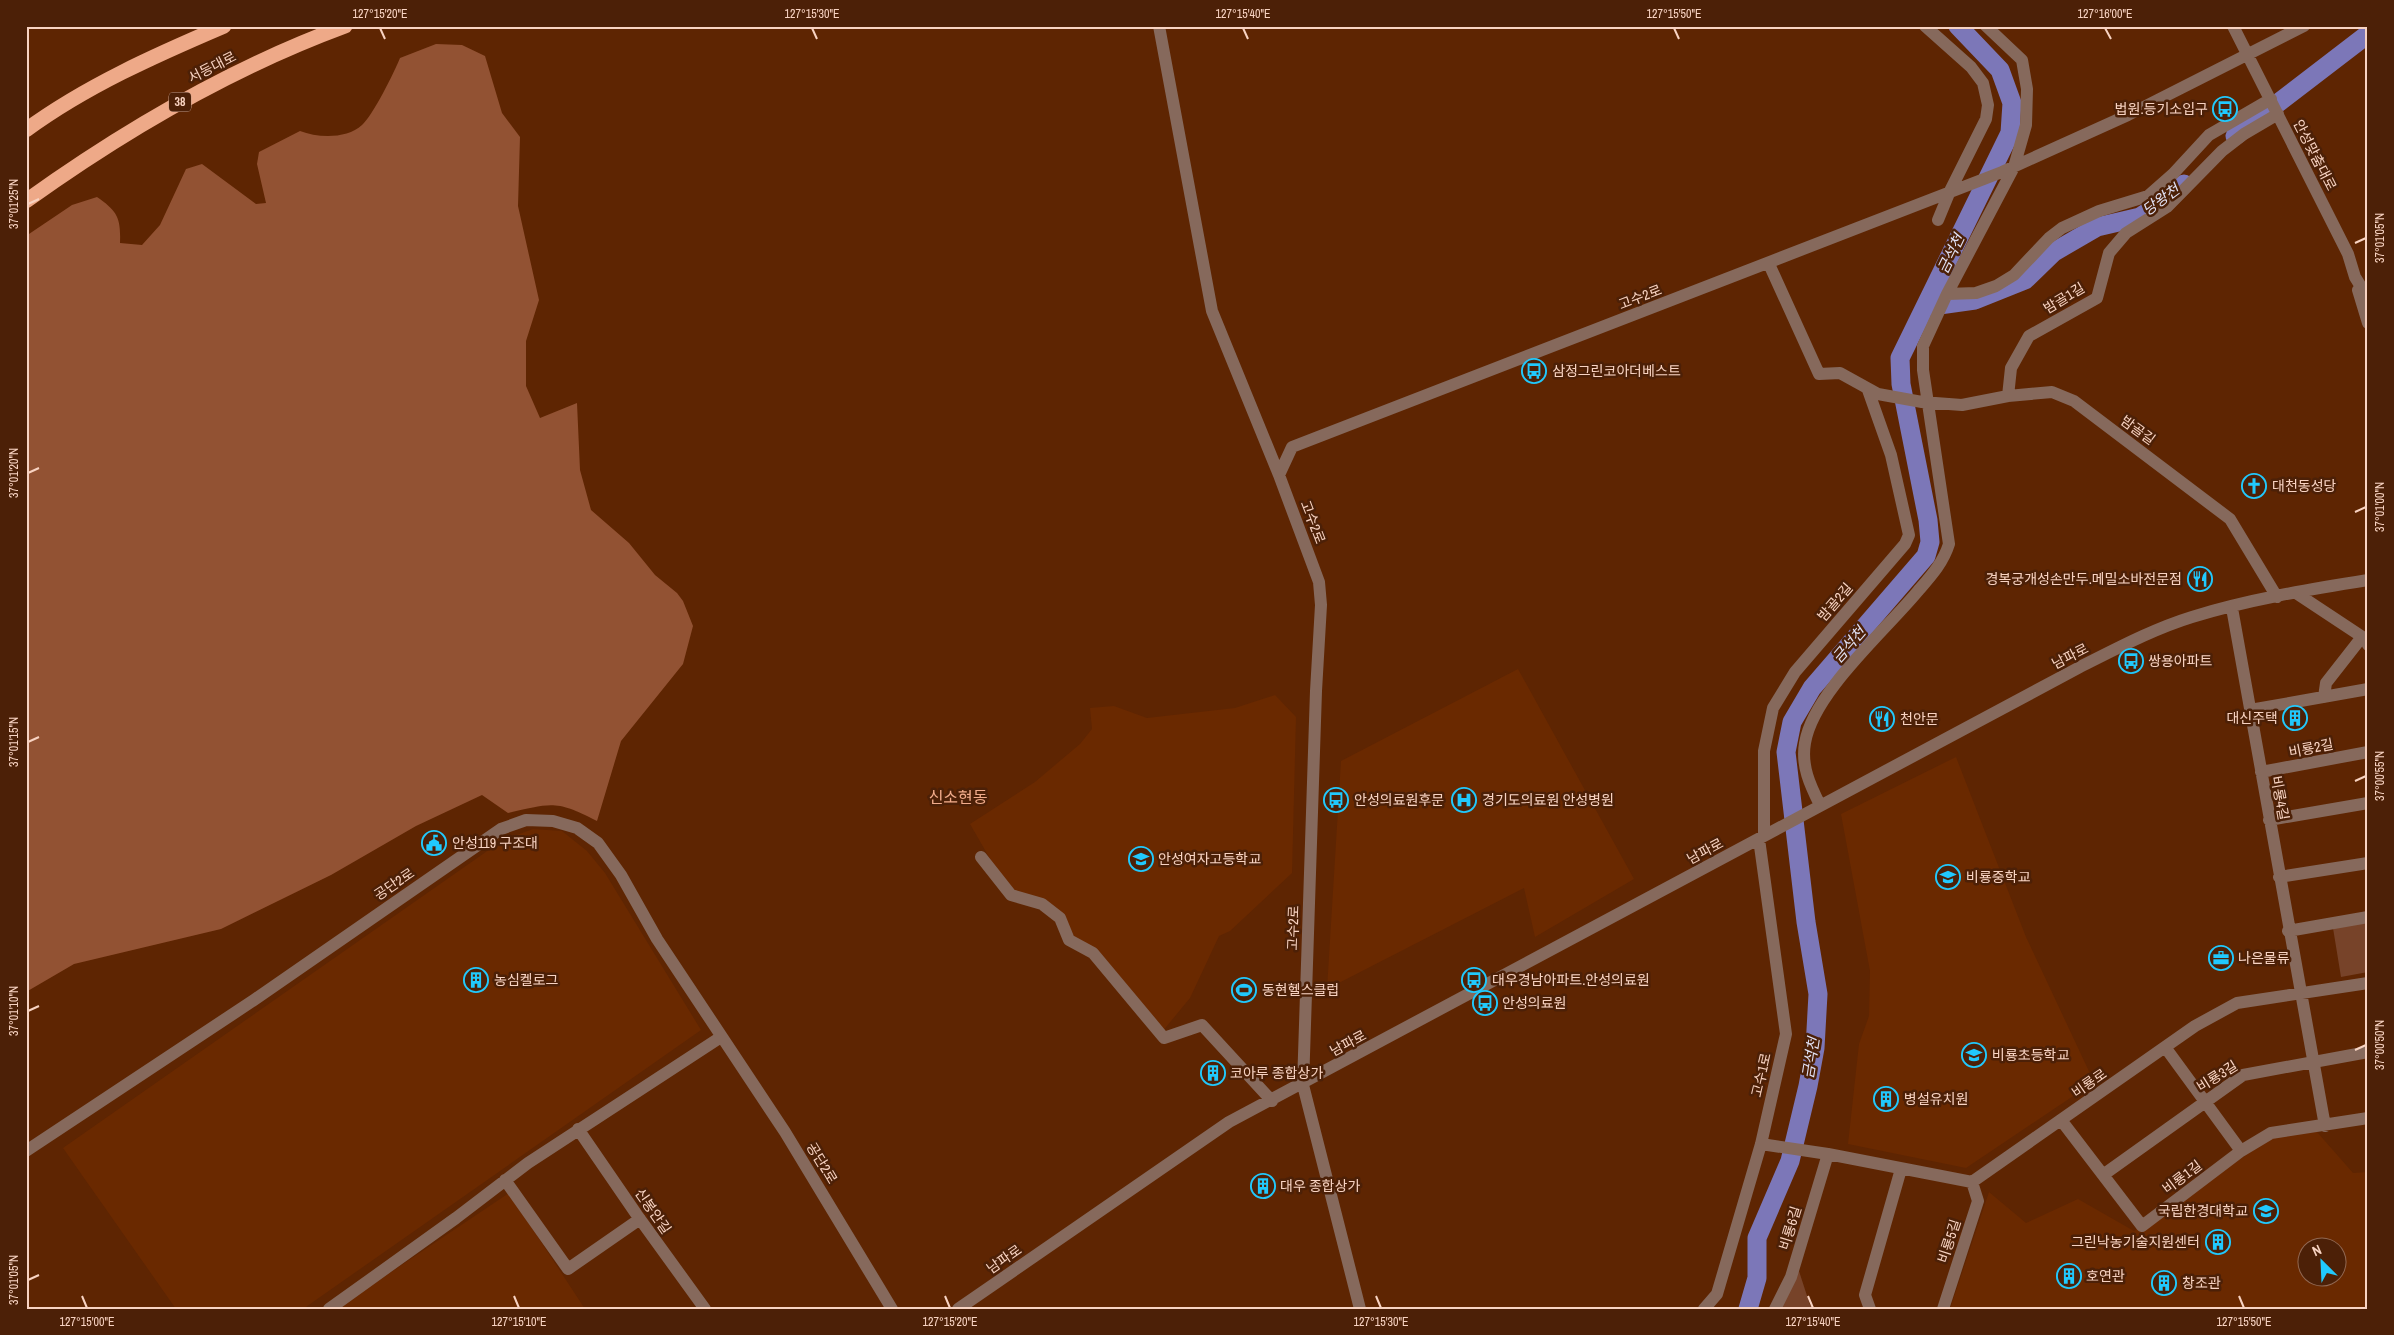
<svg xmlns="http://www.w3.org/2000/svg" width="2394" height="1335" font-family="'Archivo Narrow','Noto Sans KR',sans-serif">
  <rect width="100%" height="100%" fill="#5e2502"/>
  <!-- built -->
  <path fill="#6a2900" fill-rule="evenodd" d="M1518,669L1634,879L1535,937L1524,888L1327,989L1341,761Z
    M1275,695L1296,717L1292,873L1230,931L1219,936L1190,998L1162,1032L1076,941L1063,914L1011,895L970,824L1035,782L1080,744L1092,729L1090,708L1114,706L1147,718L1235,708Z
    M1956,757L2026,937L2094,1082L1966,1168L1848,1144L1859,1044L1869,1016L1870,971L1841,814Z
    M533,829L562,831L587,851L605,873L701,1030L303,1309H176L63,1148L503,840Z
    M2317,1132L2353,1173L2368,1172V1309H1950L1989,1192L2026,1223L2078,1199L2134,1231L2273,1137ZM2306,1248H2336V1278H2306Z
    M509,1193L585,1309H336Z"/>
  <!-- green -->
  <path fill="#774329" d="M2368,921V972L2341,977L2333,928Z
    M1798,1268L1810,1305L1818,1309H1772Z"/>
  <!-- forest -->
  <path fill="#925233" d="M436,44L462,45L485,56L502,113L520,137L518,206L539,300L526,341V386L540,418L577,403L580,470L591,510L629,543L655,575L677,593L683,601L693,626L683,664L621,741L597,821C556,800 552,803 508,813L482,795L416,826L331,875L221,929L74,964L26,992V236L72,205L97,197C117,211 121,217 120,243L142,245L160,225L186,169L202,164L256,204L266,203L257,164L259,152L300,131C318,138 347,139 362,125C372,117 395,71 400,58Z"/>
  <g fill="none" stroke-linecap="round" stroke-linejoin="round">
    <!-- river -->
    <path stroke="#7c77b8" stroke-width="19" d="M2235,136L2368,34
      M1925,307L1975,300L2025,280L2054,252L2097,227L2140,217L2172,196L2184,184
      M1748,1309L1757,1278V1238L1790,1161L1808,1086L1815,1048L1818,994L1806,922L1786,752L1792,722L1812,688L1926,556L1930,542L1928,520L1901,384L1900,358L2010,133L2012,103L2000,70L1958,26"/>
    <!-- minor -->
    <path stroke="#86695c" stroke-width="12" d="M1159,26L1212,311L1279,475
      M1925,26L1971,67L1983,83L1988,105L1986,119L1950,191L1938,220
      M2233,26L2348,254L2355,277L2368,298
      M1769,264L1819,374L1840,373L1878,394L1922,402L1962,405L2008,396L2052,392L2074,401L2230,519L2277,597
      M2358,290L2368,323
      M1947,294L2014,167L2026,125L2027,89L2022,60L1986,26
      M2008,396L2011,368L2029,336L2097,298L2109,253L2126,233L2167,207L2222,151L2244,134L2278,114
      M2296,593L2367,640L2368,645
      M2232,608L2325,1126
      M2324,697L2326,683L2362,637
      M2250,710L2368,689
      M2261,772L2368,752
      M1820,805C1810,785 1801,766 1805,743C1813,693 1885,631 1918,591C1931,576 1943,563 1949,544L1923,370V346L1947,294L1976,293L1996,286L2014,275L2049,238L2062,228L2099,211L2148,196L2173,174L2209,135L2271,99
      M2269,820L2368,803
      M1764,836V751L1773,708L1795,672L1905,544L1909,535L1891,455L1868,390
      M981,857L1011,895L1042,904L1060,918L1069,940L1093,953L1164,1038L1202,1025L1272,1101
      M2279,877L2368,863
      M2288,931L2368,917
      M2165,1047L2241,1151
      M2061,1120L2142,1226L2241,1151L2271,1133L2368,1118
      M578,1129L637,1215L705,1309
      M1761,1144L1828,1154L1972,1182L2195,1026L2237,1003L2368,983
      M26,1151L254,1000L501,829L526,820L553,821L577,828L598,843L621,875L657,939L785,1132L892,1309
      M2103,1175L2243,1075L2368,1052
      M505,1180L568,1269L640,1219
      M329,1309L456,1218L528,1163L721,1037
      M958,1309L1229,1122L2080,667C2116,649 2153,629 2192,617C2246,600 2311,589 2368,580
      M1360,1309L1303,1085L1316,691L1321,605L1319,582L1279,475L1292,447L2002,172L2128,115L2304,26
      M1704,1309L1717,1294L1761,1144L1786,1034L1759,839
      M1775,1309L1791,1277L1828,1154
      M1870,1309L1865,1295L1901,1169
      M1943,1309L1978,1201L1972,1182"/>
    <!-- highway -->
    <path stroke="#eea988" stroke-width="15" d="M26,130C86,86 156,55 224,26
      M26,201C125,130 231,68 345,26"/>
  </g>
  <!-- ticks -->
  <path fill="none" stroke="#f8d3c2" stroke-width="2" d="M380,28L385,39M812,28L817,39M1243,28L1248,39M1674,28L1679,39M2105,28L2111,39M28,204L39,199M2355,243L2366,238M28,473L39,468M2355,512L2366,507M28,742L39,737M2355,781L2366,776M28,1011L39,1006M2355,1050L2366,1045M28,1280L39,1275M82,1296L87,1308M514,1296L519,1308M945,1296L950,1308M1376,1296L1381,1308M1808,1296L1813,1308M2239,1296L2244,1308"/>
  <!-- icons -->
  <defs>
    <symbol id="bus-ring" viewBox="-11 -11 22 22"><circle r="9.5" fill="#4c2007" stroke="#21c9fd" stroke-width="1.5"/><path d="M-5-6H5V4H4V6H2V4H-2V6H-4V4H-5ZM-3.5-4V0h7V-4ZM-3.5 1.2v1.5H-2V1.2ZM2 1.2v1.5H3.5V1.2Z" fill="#21c9fd"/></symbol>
    <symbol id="church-ring" viewBox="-11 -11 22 22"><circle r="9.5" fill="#4c2007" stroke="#21c9fd" stroke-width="1.5"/><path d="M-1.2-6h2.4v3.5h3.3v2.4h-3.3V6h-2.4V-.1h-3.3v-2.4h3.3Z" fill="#21c9fd"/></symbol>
    <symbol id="restaurant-ring" viewBox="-11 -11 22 22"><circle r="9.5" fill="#4c2007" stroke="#21c9fd" stroke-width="1.5"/><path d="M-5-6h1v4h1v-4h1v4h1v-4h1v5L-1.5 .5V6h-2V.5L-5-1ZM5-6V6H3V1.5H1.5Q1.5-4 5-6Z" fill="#21c9fd"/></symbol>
    <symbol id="building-ring" viewBox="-11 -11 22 22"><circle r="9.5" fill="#4c2007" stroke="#21c9fd" stroke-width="1.5"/><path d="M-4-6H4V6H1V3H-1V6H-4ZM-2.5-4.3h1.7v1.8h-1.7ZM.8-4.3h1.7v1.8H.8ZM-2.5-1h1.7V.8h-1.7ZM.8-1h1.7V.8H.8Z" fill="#21c9fd"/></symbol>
    <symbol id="hospital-ring" viewBox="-11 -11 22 22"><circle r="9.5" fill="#4c2007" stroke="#21c9fd" stroke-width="1.5"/><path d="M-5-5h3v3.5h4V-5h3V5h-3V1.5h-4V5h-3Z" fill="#21c9fd"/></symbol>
    <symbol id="civic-ring" viewBox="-11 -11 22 22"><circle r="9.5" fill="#4c2007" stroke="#21c9fd" stroke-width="1.5"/><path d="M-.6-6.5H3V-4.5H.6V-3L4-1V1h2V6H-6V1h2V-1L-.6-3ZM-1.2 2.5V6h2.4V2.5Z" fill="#21c9fd"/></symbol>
    <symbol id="school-ring" viewBox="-11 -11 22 22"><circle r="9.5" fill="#4c2007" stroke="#21c9fd" stroke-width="1.5"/><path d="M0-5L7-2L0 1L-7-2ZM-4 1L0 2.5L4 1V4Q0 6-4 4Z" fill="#21c9fd"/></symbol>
    <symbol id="office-ring" viewBox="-11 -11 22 22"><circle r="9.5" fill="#4c2007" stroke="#21c9fd" stroke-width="1.5"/><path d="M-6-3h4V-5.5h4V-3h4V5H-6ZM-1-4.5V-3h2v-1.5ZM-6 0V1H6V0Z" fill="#21c9fd"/></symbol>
    <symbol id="stadium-ring" viewBox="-11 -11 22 22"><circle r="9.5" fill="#4c2007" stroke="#21c9fd" stroke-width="1.5"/><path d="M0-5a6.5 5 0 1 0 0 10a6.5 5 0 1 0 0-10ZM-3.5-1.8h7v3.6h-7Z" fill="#21c9fd"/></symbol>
    <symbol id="university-ring" viewBox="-11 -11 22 22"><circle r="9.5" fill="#4c2007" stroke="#21c9fd" stroke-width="1.5"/><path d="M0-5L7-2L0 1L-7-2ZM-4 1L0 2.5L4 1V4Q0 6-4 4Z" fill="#21c9fd"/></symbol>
  </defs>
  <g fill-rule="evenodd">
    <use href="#bus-ring" x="2211" y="95" width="28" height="28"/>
    <use href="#bus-ring" x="1520" y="357" width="28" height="28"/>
    <use href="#church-ring" x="2240" y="472" width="28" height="28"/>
    <use href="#restaurant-ring" x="2186" y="565" width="28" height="28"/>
    <use href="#bus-ring" x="2117" y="647" width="28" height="28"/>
    <use href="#building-ring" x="2281" y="704" width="28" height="28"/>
    <use href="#restaurant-ring" x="1868" y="705" width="28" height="28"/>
    <use href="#bus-ring" x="1322" y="786" width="28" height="28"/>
    <use href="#hospital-ring" x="1450" y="786" width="28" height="28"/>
    <use href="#civic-ring" x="420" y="829" width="28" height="28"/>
    <use href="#school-ring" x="1127" y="845" width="28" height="28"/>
    <use href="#school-ring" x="1934" y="863" width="28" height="28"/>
    <use href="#office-ring" x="2207" y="944" width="28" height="28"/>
    <use href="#building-ring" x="462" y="966" width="28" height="28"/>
    <use href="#bus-ring" x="1460" y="966" width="28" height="28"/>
    <use href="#stadium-ring" x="1230" y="976" width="28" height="28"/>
    <use href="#bus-ring" x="1471" y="989" width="28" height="28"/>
    <use href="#school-ring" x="1960" y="1041" width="28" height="28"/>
    <use href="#building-ring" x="1199" y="1059" width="28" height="28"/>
    <use href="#building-ring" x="1872" y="1085" width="28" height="28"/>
    <use href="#building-ring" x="1249" y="1172" width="28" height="28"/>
    <use href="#university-ring" x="2252" y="1197" width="28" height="28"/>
    <use href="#building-ring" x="2204" y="1228" width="28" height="28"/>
    <use href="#building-ring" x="2055" y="1262" width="28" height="28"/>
    <use href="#building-ring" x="2150" y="1269" width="28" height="28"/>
  </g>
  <g text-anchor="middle" stroke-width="5" stroke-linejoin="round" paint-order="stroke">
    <!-- shield labels -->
    <rect fill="#4c2007" stroke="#c49d8a" stroke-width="1" x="169" y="92.5" width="22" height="19" rx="4"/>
    <g font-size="12" font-weight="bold" fill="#f8d3c2">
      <text x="180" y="106">38</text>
    </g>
    <!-- street labels -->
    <g font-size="14" fill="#f8d3c2" stroke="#4c2007">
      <text transform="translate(212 67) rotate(-27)" y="5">서동대로</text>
      <text transform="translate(2315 155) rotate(63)" y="5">안성맞춤대로</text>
      <text transform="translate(1640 297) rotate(-21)" y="5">고수2로</text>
      <text transform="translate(2064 298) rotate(-31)" y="5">밤골1길</text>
      <text transform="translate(2138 430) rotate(36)" y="5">밤골길</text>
      <text transform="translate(1313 522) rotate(69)" y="5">고수2로</text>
      <text transform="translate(1835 602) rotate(-49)" y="5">밤골2길</text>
      <text transform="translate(2070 656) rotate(-27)" y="5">남파로</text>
      <text transform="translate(2311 748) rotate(-11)" y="5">비룡2길</text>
      <text transform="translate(2280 798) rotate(80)" y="5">비룡4길</text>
      <text transform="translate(1705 851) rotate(-28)" y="5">남파로</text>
      <text transform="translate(394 884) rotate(-34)" y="5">공단2로</text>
      <text transform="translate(1293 928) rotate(-88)" y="5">고수2로</text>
      <text transform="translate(1348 1043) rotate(-28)" y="5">남파로</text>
      <text transform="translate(1761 1075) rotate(-77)" y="5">고수1로</text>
      <text transform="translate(2217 1076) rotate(-32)" y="5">비룡3길</text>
      <text transform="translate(2089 1083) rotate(-35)" y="5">비룡로</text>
      <text transform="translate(822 1163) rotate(59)" y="5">공단2로</text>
      <text transform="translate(2182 1177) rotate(-37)" y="5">비룡1길</text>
      <text transform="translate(653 1211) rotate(55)" y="5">신봉안길</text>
      <text transform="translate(1790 1228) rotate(-73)" y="5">비룡6길</text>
      <text transform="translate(1949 1241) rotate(-72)" y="5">비룡5길</text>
      <text transform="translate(1004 1259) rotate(-35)" y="5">남파로</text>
    </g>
    <!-- poi labels -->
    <g font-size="14" fill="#f8d3c2" stroke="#4c2007" text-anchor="start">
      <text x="2208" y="114" text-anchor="end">법원.등기소입구</text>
      <text x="1552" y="376">삼정그린코아더베스트</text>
      <text x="2272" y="491">대천동성당</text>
      <text x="2182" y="584" text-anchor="end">경복궁개성손만두.메밀소바전문점</text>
      <text x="2148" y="666">쌍용아파트</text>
      <text x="2278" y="723" text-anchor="end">대신주택</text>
      <text x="1900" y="724">천안문</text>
      <text x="1354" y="805">안성의료원후문</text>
      <text x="1482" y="805">경기도의료원 안성병원</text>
      <text x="452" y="848">안성119 구조대</text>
      <text x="1158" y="864">안성여자고등학교</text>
      <text x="1966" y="882">비룡중학교</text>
      <text x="2238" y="963">나은물류</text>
      <text x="494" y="985">농심켈로그</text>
      <text x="1492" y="985">대우경남아파트.안성의료원</text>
      <text x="1262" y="995">동현헬스클럽</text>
      <text x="1502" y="1008">안성의료원</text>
      <text x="1992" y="1060">비룡초등학교</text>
      <text x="1230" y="1078">코아루 종합상가</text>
      <text x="1904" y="1104">병설유치원</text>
      <text x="1280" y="1191">대우 종합상가</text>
      <text x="2248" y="1216" text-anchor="end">국립한경대학교</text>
      <text x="2200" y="1247" text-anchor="end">그린낙농기술지원센터</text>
      <text x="2086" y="1281">호연관</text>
      <text x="2182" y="1288">창조관</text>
    </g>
    <!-- water labels -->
    <g font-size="15" font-style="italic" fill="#e2e2f5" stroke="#4c2007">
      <text transform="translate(2161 200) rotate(-36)" y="5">당왕천</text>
      <text transform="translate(1951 254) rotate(-64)" y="5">금석천</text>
      <text transform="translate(1849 645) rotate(-49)" y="5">금석천</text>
      <text transform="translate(1811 1058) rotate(-81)" y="5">금석천</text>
    </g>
    <!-- quarter labels -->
    <g font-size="16" fill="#f2ac8b" stroke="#4c2007">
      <text x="958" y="803">신소현동</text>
    </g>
  </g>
  <!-- border -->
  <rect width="2394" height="1335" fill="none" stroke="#4c2007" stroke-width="55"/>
  <!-- north arrow -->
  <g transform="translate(2322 1262) rotate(336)"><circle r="24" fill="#4c2007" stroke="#916852"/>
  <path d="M0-4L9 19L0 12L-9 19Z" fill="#21c9fd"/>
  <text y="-8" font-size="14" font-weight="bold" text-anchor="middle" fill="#f8d3c2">N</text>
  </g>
  <rect x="28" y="28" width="2338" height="1280" fill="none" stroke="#f8d3c2" stroke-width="2"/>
  <g font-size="12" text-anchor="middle" fill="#f8d3c2">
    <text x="380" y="18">127°15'20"E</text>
    <text x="812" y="18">127°15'30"E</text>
    <text x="1243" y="18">127°15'40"E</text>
    <text x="1674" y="18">127°15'50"E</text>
    <text x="2105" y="18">127°16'00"E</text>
    <text transform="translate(14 204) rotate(-90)" y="4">37°01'25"N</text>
    <text transform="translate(2380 238) rotate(-90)" y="4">37°01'05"N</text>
    <text transform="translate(14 473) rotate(-90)" y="4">37°01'20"N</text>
    <text transform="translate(2380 507) rotate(-90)" y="4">37°01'00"N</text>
    <text transform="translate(14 742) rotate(-90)" y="4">37°01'15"N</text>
    <text transform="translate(2380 776) rotate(-90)" y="4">37°00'55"N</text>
    <text transform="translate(14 1011) rotate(-90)" y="4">37°01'10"N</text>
    <text transform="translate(2380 1045) rotate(-90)" y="4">37°00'50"N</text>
    <text transform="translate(14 1280) rotate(-90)" y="4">37°01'05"N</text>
    <text x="87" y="1326">127°15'00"E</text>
    <text x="519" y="1326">127°15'10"E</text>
    <text x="950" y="1326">127°15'20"E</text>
    <text x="1381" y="1326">127°15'30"E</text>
    <text x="1813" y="1326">127°15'40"E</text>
    <text x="2244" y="1326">127°15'50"E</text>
  </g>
</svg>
